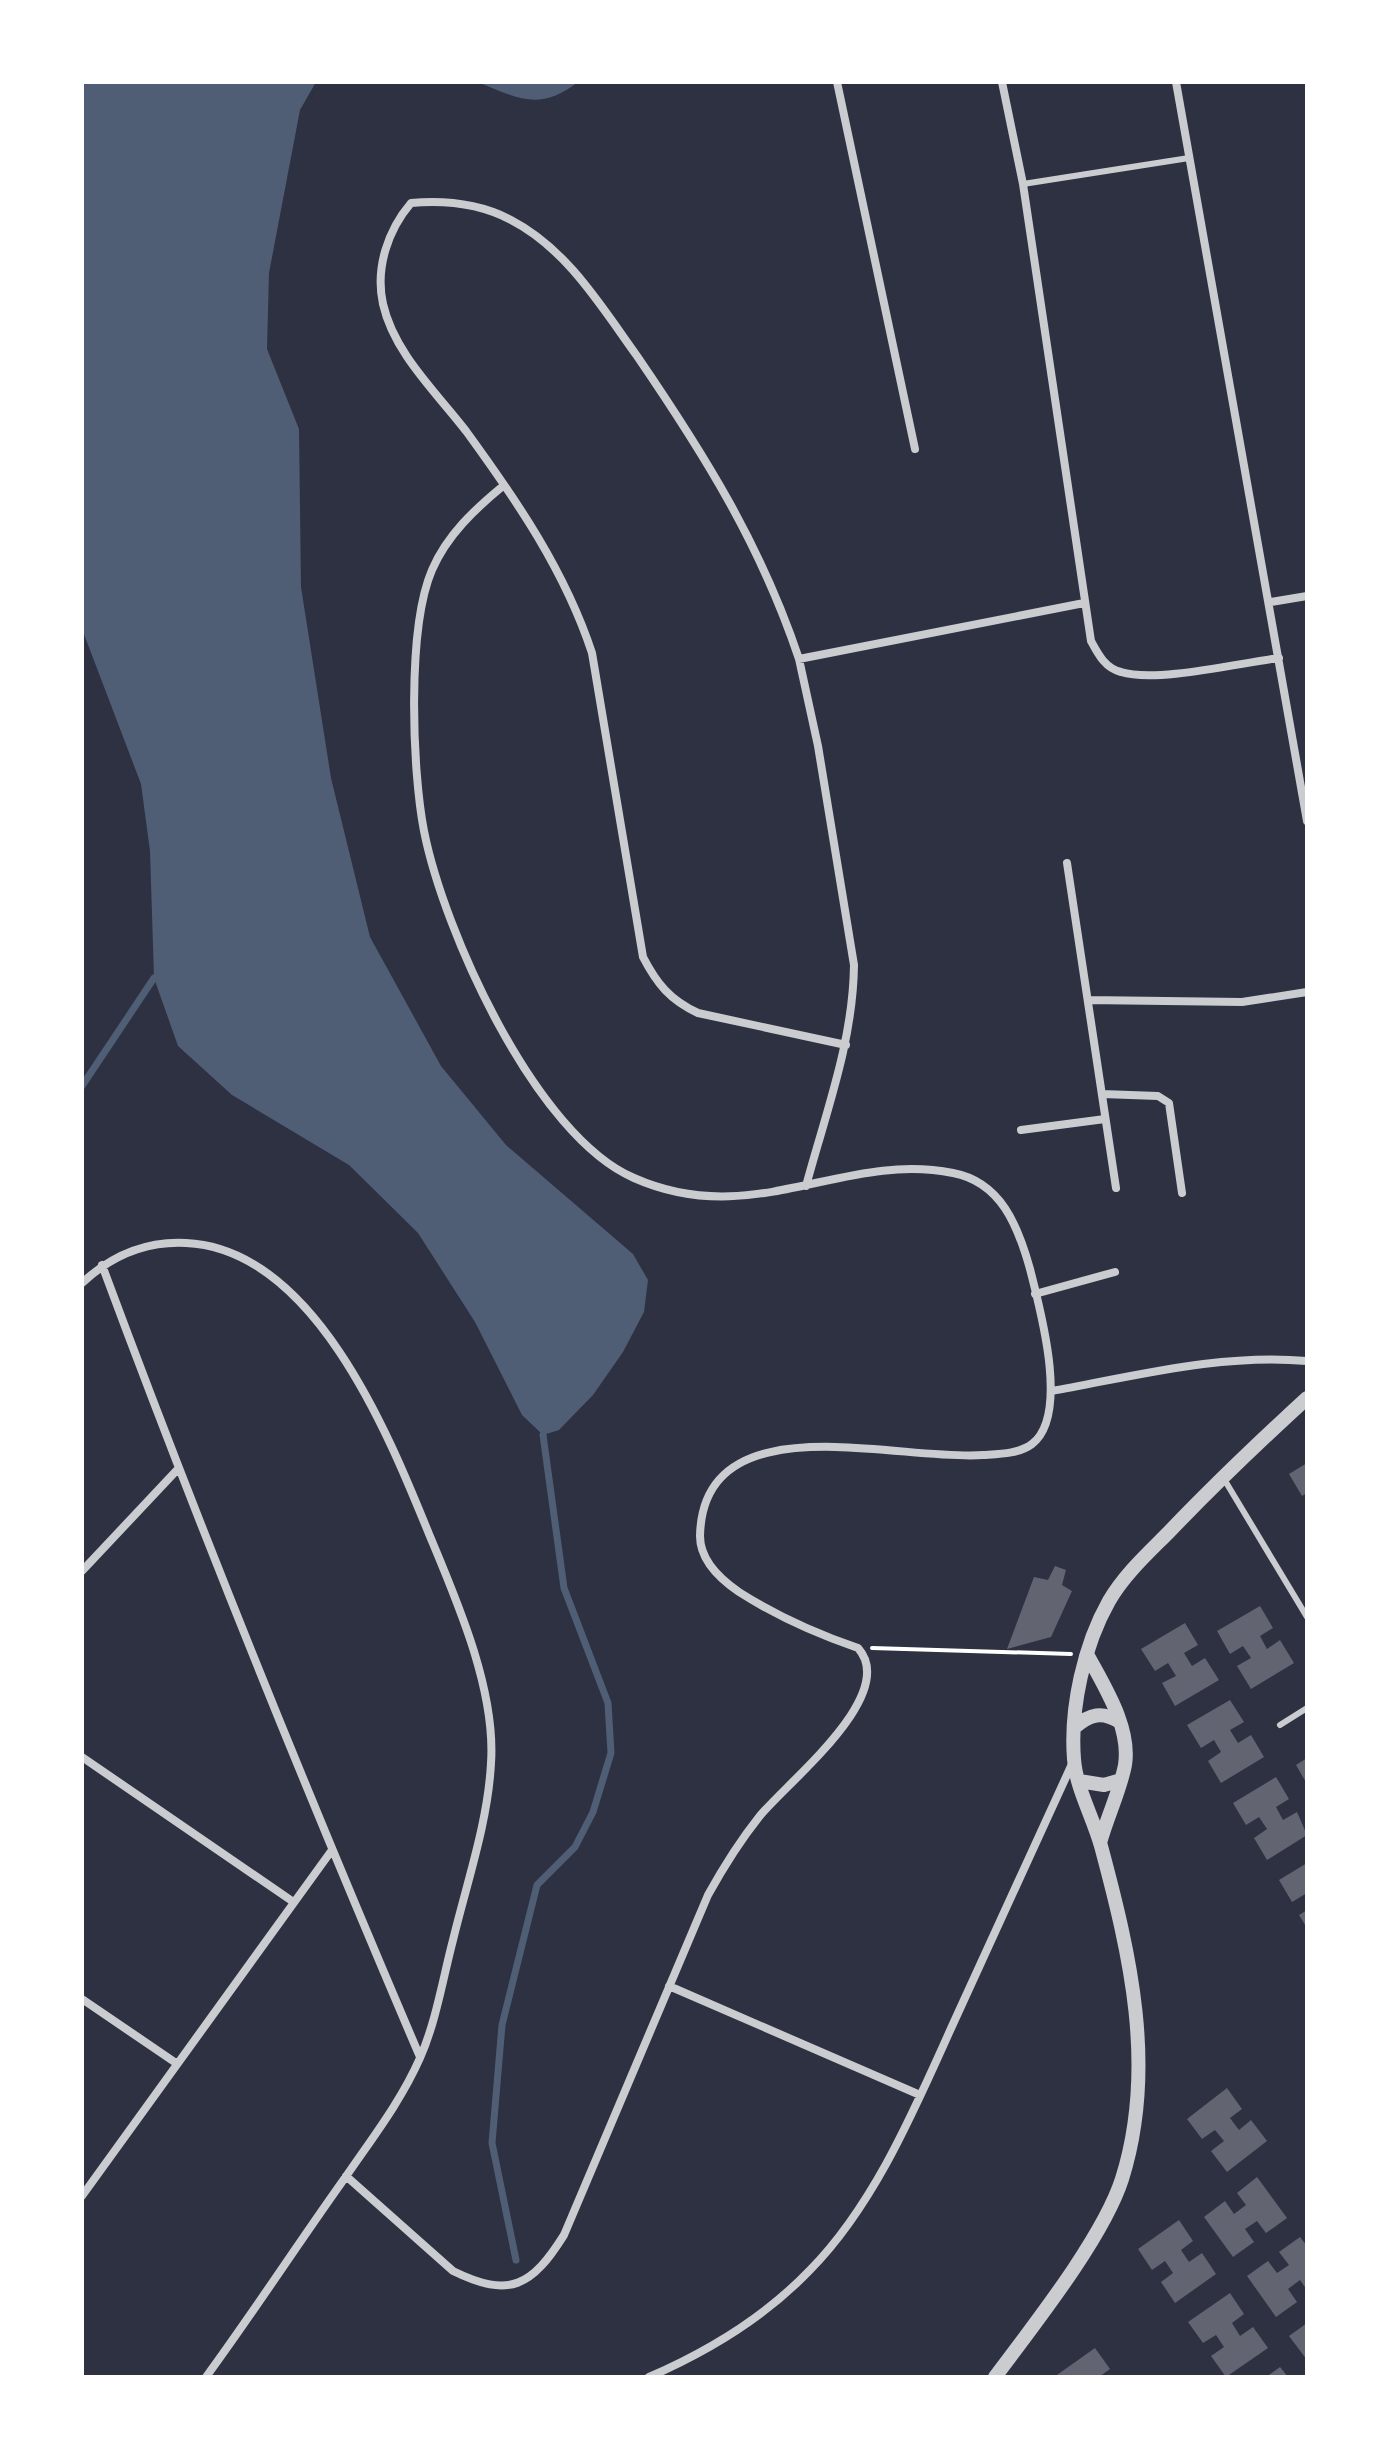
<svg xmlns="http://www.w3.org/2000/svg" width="1389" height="2459" font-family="'Archivo Narrow',sans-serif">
  <rect width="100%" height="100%" fill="#2d3142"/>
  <!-- water -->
  <path fill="#4f5d75" d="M82,82H316L300,110L269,273L267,349L299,429L301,587L331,778L370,937L441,1066L506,1145L633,1254L648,1280L644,1312L623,1352L593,1395L559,1430L543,1435L522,1415L475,1322L418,1233L349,1165L232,1095L178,1046L154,978L150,851L141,784L82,629Z
    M477,82H578C539,112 518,98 477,82Z"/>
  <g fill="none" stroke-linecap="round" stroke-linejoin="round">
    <!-- stream -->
    <path stroke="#4f5d75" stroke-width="7" d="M82,1086L154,978
      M516,2260L492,2143L502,2025L537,1885L575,1847L593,1812L611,1753L608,1703L564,1588L543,1435"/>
  </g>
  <!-- building -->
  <path fill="#626471" d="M1307,1463V1493L1302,1496L1289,1474Z
    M1055,1566L1066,1570L1062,1585L1072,1591L1051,1637L1007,1649L1034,1577L1048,1580Z
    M1260,1606L1273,1628L1260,1636L1267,1649L1280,1640L1294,1663L1251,1689L1237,1666L1251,1658L1243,1646L1230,1654L1217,1631Z
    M1185,1623L1198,1645L1184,1653L1192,1666L1205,1658L1219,1680L1175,1706L1162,1683L1176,1676L1168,1663L1155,1671L1141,1649Z
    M1230,1700L1244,1722L1230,1730L1238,1743L1251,1735L1264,1757L1221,1783L1208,1761L1221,1752L1214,1740L1201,1748L1187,1725Z
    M1307,1758V1784L1296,1765Z
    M1276,1777L1289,1799L1276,1807L1283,1820L1297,1812L1307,1835L1267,1860L1254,1838L1267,1829L1259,1817L1246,1825L1233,1803Z
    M1307,1863V1893L1292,1902L1279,1880Z
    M1307,1910V1928L1299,1915Z
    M1227,2088L1242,2109L1230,2118L1239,2130L1251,2120L1267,2141L1227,2172L1211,2151L1224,2141L1215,2130L1202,2139L1187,2119Z
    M1257,2177L1287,2218L1266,2233L1257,2221L1245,2229L1254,2242L1233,2257L1204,2217L1225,2201L1234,2214L1246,2205L1237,2193Z
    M1179,2220L1193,2241L1181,2250L1189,2262L1202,2253L1216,2274L1175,2303L1161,2282L1173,2273L1165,2261L1152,2270L1138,2249Z
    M1300,2237L1307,2246V2290L1300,2280L1288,2289L1297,2302L1276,2317L1247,2276L1268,2261L1277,2273L1289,2265L1279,2252Z
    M1230,2293L1244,2314L1232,2323L1240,2336L1253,2327L1268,2348L1226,2377L1211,2356L1224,2347L1216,2335L1203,2343L1188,2322Z
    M1307,2323V2360L1289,2336Z
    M1095,2348L1110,2369L1099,2377H1054Z
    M1280,2367L1288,2377H1266Z"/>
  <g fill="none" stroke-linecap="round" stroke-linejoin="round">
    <!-- path -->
    <path stroke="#fff" stroke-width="4" d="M872,1648L1071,1654"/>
    <!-- service -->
    <path stroke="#caccd0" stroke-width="6" d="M1023,184L1189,158
      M1224,1479L1307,1617
      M1280,1725L1307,1708"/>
    <!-- minor -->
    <path stroke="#caccd0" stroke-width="8" d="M837,82L915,449
      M1002,82L1023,184L1091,641C1098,654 1105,668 1121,672C1156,683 1239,663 1279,658
      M1176,82L1307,821
      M1271,602L1307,596
      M799,659L818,746L854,965C853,1042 826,1112 806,1186
      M1067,863L1116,1188
      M1088,1000L1242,1002L1307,992
      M846,1045L698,1013C670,1000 657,984 643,957L592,653C565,571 517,501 466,431C436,392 394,353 383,304C375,268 388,230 411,203C446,200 479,203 511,220C567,249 601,306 637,356C704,454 761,545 799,659L1084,603
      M1102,1094L1158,1096L1169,1103L1182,1193
      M1021,1130L1105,1119
      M102,1265C201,1532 308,1795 420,2057
      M82,1283C111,1256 146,1241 186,1243C314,1249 388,1433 429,1534C457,1601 496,1690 491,1763C488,1822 467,1882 453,1940C443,1978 436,2022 420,2058C401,2101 373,2137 347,2175C299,2242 255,2310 206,2377
      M1035,1294L1115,1272
      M1052,1391C1135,1376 1223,1353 1307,1361
      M82,1571L177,1470
      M82,1757L292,1901
      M669,1986L920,2095
      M82,1999L176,2063
      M346,2176L453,2271C510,2299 532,2286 564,2235L708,1895C723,1868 739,1842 759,1817C786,1783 900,1695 858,1648C817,1634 775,1615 739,1592C720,1579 700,1560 700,1536C703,1400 899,1462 983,1455C998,1454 1019,1454 1032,1444C1070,1415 1040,1309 1030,1269C1018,1226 1001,1182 953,1173C841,1151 754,1231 634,1178C536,1136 444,932 424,831C412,769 407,628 432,570C447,535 475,509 503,486
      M82,2196L332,1850
      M649,2377C709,2351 765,2317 810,2270C875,2204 915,2108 953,2024C992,1938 1032,1851 1072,1764"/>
    <!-- tertiary -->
    <path stroke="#caccd0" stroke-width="14" d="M1087,1654C1104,1686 1131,1727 1125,1765C1120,1791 1107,1817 1100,1843
      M1075,1727C1090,1714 1102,1711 1120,1722
      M1079,1781L1104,1785L1121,1780
      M995,2377C1033,2326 1103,2238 1122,2179C1157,2068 1130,1954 1101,1846C1093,1817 1076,1788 1074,1759C1070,1708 1084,1645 1109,1601C1124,1575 1147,1554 1168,1533C1213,1486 1259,1442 1307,1398"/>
  </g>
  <!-- border -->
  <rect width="1389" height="2459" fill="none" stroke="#ffffff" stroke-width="168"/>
</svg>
